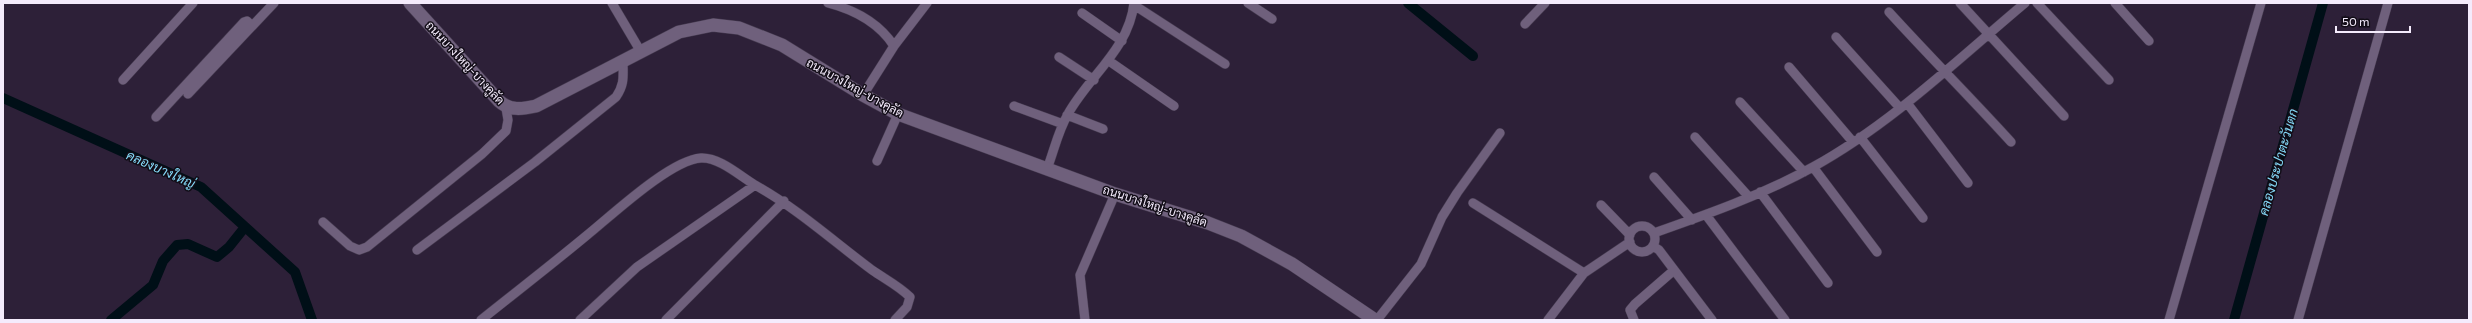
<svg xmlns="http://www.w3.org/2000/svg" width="2472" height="323" font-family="Commissioner,Sarabun,sans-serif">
  <rect width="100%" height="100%" fill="#2d2038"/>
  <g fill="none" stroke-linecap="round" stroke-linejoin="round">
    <!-- canal -->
    <path stroke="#000f17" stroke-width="10" d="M1408,3L1473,56
      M3,98L201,187L295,272L312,320
      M111,320L153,285L163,261L177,245L188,244L217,257L229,247L245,227
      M2234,320L2323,3"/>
    <defs>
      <path id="street" d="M612,3L641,52
        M828,3C855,10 879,23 894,46L863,95
        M1248,3L1272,19
        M1960,3L2064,116
        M2037,3L2109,80
        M2115,3L2149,41
        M1134,5L1225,64
        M1889,12C1929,56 1971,98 2011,142
        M1082,13L1122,41
        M1525,24L1545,3
        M1836,37L1900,108
        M894,46L927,3
        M1059,57L1094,80
        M1109,61L1174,106
        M1789,67L1853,142
        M123,80L193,3
        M188,94L274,3
        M1740,102L1804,172
        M1907,103L1968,183
        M1014,106L1063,124
        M1067,115L1103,129
        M156,117L244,22L247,21L252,26
        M1695,137L1749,197
        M1860,137L1923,218
        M877,161L898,114
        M1813,167L1877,252
        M1047,169C1054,151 1058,131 1068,114C1089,76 1129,49 1134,3
        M1654,177L1692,220
        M1760,192L1828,283
        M1473,203L1584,273
        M1601,205L1630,235
        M1706,215L1785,320
        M323,222L350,246L359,250L367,247L482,154L506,131L508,120L506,108
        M1629 239a13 13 0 1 1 26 0a13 13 0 1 1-26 0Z
        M1654,233C1708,214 1762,195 1813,167C1891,124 1957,60 2025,3
        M1653,246L1659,250L1712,320
        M417,250L535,162L616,97C625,84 623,76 623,61
        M481,320C516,292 551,265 586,236C611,216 670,160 701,158C719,157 740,176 755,185
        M580,320L637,267L755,185C798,209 833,241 872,270C885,279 899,286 910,297L907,307L895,320
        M666,320L784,201
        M1085,320L1080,275L1115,194
        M1377,320L1421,264L1442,217L1457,193L1500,133
        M1548,320L1584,273L1630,242
        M1634,320L1630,310L1635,304L1673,271
        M2169,320L2261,3
        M2298,320L2388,3"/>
      <path id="secondary" d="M410,3L499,101C510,111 522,109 536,106L679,32L713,25L739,28L782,45L863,95L898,114L1115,194L1208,223L1241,236L1292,264L1375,320"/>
    </defs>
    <!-- street casing -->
    <use href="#street" stroke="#463b50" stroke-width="10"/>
    <!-- secondary casing -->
    <use href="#secondary" stroke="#463b50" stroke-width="14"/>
    <!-- street -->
    <use href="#street" stroke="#6f607c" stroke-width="9"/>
    <!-- secondary -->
    <use href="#secondary" stroke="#6f607c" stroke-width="13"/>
  </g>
  <g text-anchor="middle" stroke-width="3" stroke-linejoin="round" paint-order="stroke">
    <!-- street labels -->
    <g font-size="12" fill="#f4ebfc" stroke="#120d17">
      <text transform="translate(465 63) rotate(47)" y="4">ถนนบางใหญ่-บางคูลัด</text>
      <text transform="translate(855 88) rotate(29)" y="4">ถนนบางใหญ่-บางคูลัด</text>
      <text transform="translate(1155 206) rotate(18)" y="4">ถนนบางใหญ่-บางคูลัด</text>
    </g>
    <!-- water labels -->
    <g font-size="13" font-style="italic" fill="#85dbfa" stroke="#120d17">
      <text transform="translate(2278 162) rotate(-74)" y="5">คลองประปาตะวันตก</text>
      <text transform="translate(161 169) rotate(24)" y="5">คลองบางใหญ่</text>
    </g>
  </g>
  <!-- border -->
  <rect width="2472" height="323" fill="none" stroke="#f4ebfc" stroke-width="8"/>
  <!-- scale -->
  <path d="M2336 26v6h74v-6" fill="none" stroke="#f4ebfc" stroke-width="2"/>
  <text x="2342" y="26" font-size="12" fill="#f4ebfc" stroke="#120d17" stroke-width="3" paint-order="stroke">50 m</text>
</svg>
